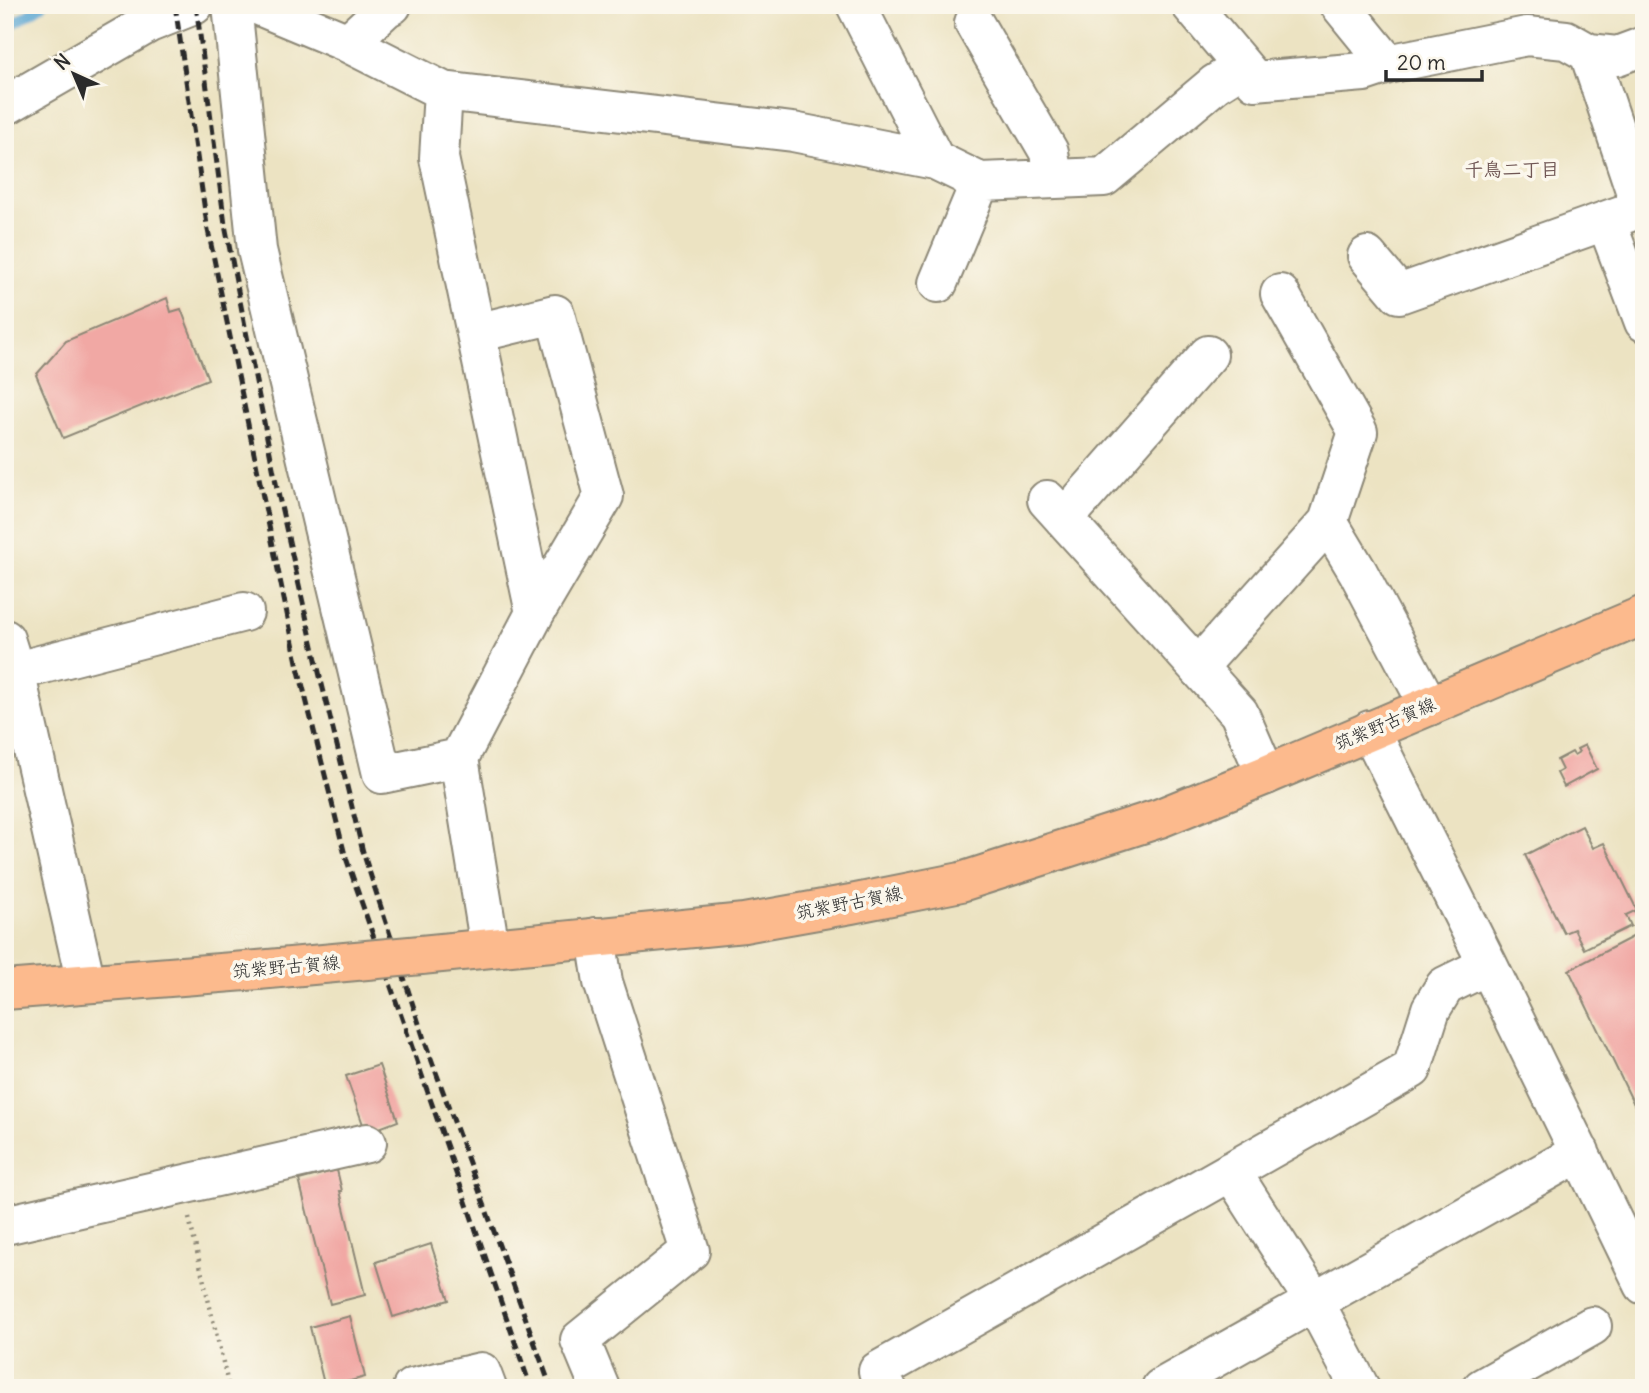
<svg xmlns="http://www.w3.org/2000/svg" width="1649" height="1393" font-family="Delius,'Klee One',sans-serif">
  <rect width="100%" height="100%" fill="#fbf7ec"/>
  <filter id="ink" filterUnits="userSpaceOnUse"><feTurbulence type="fractalNoise" baseFrequency=".0143" numOctaves="2"/><feDisplacementMap in="SourceGraphic" scale="14" xChannelSelector="R" yChannelSelector="G"/><feConvolveMatrix kernelMatrix="1 2 1 2 8 2 1 2 1" color-interpolation-filters="sRGB"/></filter>
  <filter id="wash" filterUnits="userSpaceOnUse"><feTurbulence type="fractalNoise" baseFrequency=".00686" numOctaves="4" result="noise"/><feDisplacementMap in="SourceGraphic" scale="28" xChannelSelector="R" yChannelSelector="G"/><feGaussianBlur stdDeviation="1.57" result="paint"/><feColorMatrix in="noise" values="0 0 0 0 0 0 0 0 0 0 0 0 0 0 0 0 0 1.4 0 .05"/><feComposite in="paint" operator="in"/></filter>
  <g filter="url(#wash)">
    <rect width="100%" height="100%" fill="#ece3c2"/>
    <g fill="none" stroke-linecap="round" stroke-linejoin="round">
      <!-- stream -->
      <path stroke="#5aa6d2" stroke-width="10" d="M5,29L43,5"/>
    </g>
    <g id="blocks">
      <!-- building -->
      <path fill="#f1a8a4" d="M167,298L171,312L181,309L208,379L63,438L36,375L66,341Z
        M1585,745L1597,769L1564,787L1557,773L1562,770L1557,760L1572,752L1574,755L1579,752L1577,749Z
        M1582,826L1593,848L1604,843L1637,910L1626,915L1631,926L1584,949L1574,929L1564,933L1525,855Z
        M1644,931V1125L1569,970Z
        M379,1065L398,1121L366,1133L346,1076Z
        M337,1170L342,1191H340L365,1295L330,1304L299,1180Z
        M431,1244L449,1300L393,1317L376,1262Z
        M350,1316L365,1377L325,1388L310,1327Z"/>
    </g>
  </g>
  <g filter="url(#ink)">
    <use href="#blocks" fill-opacity="0" stroke="#8c8776" stroke-width="2"/>
    <g fill="none" stroke-linecap="round" stroke-linejoin="round">
      <defs>
        <path id="minor" d="M232,5L257,250L382,774L459,758L535,613L439,158L443,91
          M257,5L348,43L443,91L793,132L935,160L980,182L1104,177L1215,84L1242,67
          M856,5L935,160
          M1191,5L1255,81L1364,72L1388,64L1527,36L1566,40L1589,53L1617,56L1644,46
          M1340,5L1388,64
          M974,23L1049,152L1053,179
          M348,43L386,8L392,5
          M1589,53L1641,208
          M5,106L149,23L194,5
          M1606,221L1644,322
          M1367,256L1399,294L1644,207
          M938,283L980,182
          M476,333L555,314L604,496L535,613
          M1047,500L1239,713L1266,775
          M1064,519L1208,355
          M1328,522L1358,572L1429,706
          M5,639L15,671L86,983
          M1198,667L1328,522L1358,432L1280,294
          M5,674L244,612
          M1370,730L1488,965L1644,1285
          M459,758L490,948
          M596,937L603,982L690,1251L580,1340L600,1388
          M1231,1171L1314,1301L1360,1388
          M5,1225L367,1143
          M412,1388L481,1372L487,1388
          M887,1388L878,1371L1412,1069L1431,1009L1445,986L1488,965
          M1161,1388L1580,1152
          M1482,1388L1592,1326"/>
        <path id="major" d="M421,955L744,923L851,904L961,882L1160,818L1266,775L1644,615
          M5,990L258,970"/>
      </defs>
      <!-- minor casing -->
      <use href="#minor" stroke="#8c8776" stroke-width="42"/>
      <!-- major casing -->
      <use href="#major" stroke="#8c8776" stroke-width="42"/>
      <!-- path -->
      <path stroke="#8c8776" stroke-width="4.5" stroke-dasharray="2 5" stroke-linecap="butt" d="M189,1218L229,1388"/>
      <!-- minor -->
      <use href="#minor" stroke="#fff" stroke-width="38"/>
      <!-- major -->
      <use href="#major" stroke="#fcba8d" stroke-width="38"/>
      <!-- rail -->
      <path stroke="#2b2b2b" stroke-width="5" stroke-dasharray="10 5" stroke-linecap="butt" d="M175,5L207,225L298,667L345,855L531,1388
        M196,5L225,225L278,493L317,664L363,852L425,1042L551,1388"/>
      <defs>
        <path id="major-bridge" d="M258,970L421,955"/>
      </defs>
      <!-- major-bridge casing -->
      <use href="#major-bridge" stroke="#8c8776" stroke-width="42" stroke-linecap="butt"/>
      <!-- major-bridge -->
      <use href="#major-bridge" stroke="#fcba8d" stroke-width="38"/>
    </g>
  </g>
  <g text-anchor="middle" stroke-width="7" stroke-linejoin="round" paint-order="stroke">
    <!-- street labels -->
    <g font-size="18" fill="#2b2b2b" stroke="#fbf7ec">
      <text transform="translate(1385 724) rotate(-23)" y="6">筑紫野古賀線</text>
      <text transform="translate(849 903) rotate(-11)" y="6">筑紫野古賀線</text>
      <text transform="translate(286 967) rotate(-5)" y="6">筑紫野古賀線</text>
    </g>
    <!-- neighbourhood labels -->
    <g font-size="19" font-weight="bold" fill="#705755" stroke="#fbf7ec">
      <text x="1512" y="176">千鳥二丁目</text>
    </g>
  </g>
  <!-- margin -->
  <rect width="1649" height="1393" fill="none" stroke="#fbf7ec" stroke-width="28"/>
  <!-- north arrow -->
  <g transform="translate(74 74) rotate(316)" stroke="#fbf7ec" stroke-width="5" paint-order="stroke">
  <path d="M0-5L12 26L0 18L-12 26Z" fill="#2b2b2b"/>
  <text y="-10" font-size="19" font-weight="bold" text-anchor="middle" fill="#2b2b2b">N</text>
  </g>
  <!-- scale -->
  <path d="M1386 70v10h96v-10" fill="none" stroke="#2b2b2b" stroke-width="3.5"/>
  <text x="1397" y="70" font-size="21" fill="#2b2b2b" stroke="#fbf7ec" stroke-width="5" paint-order="stroke">20 m</text>
</svg>
